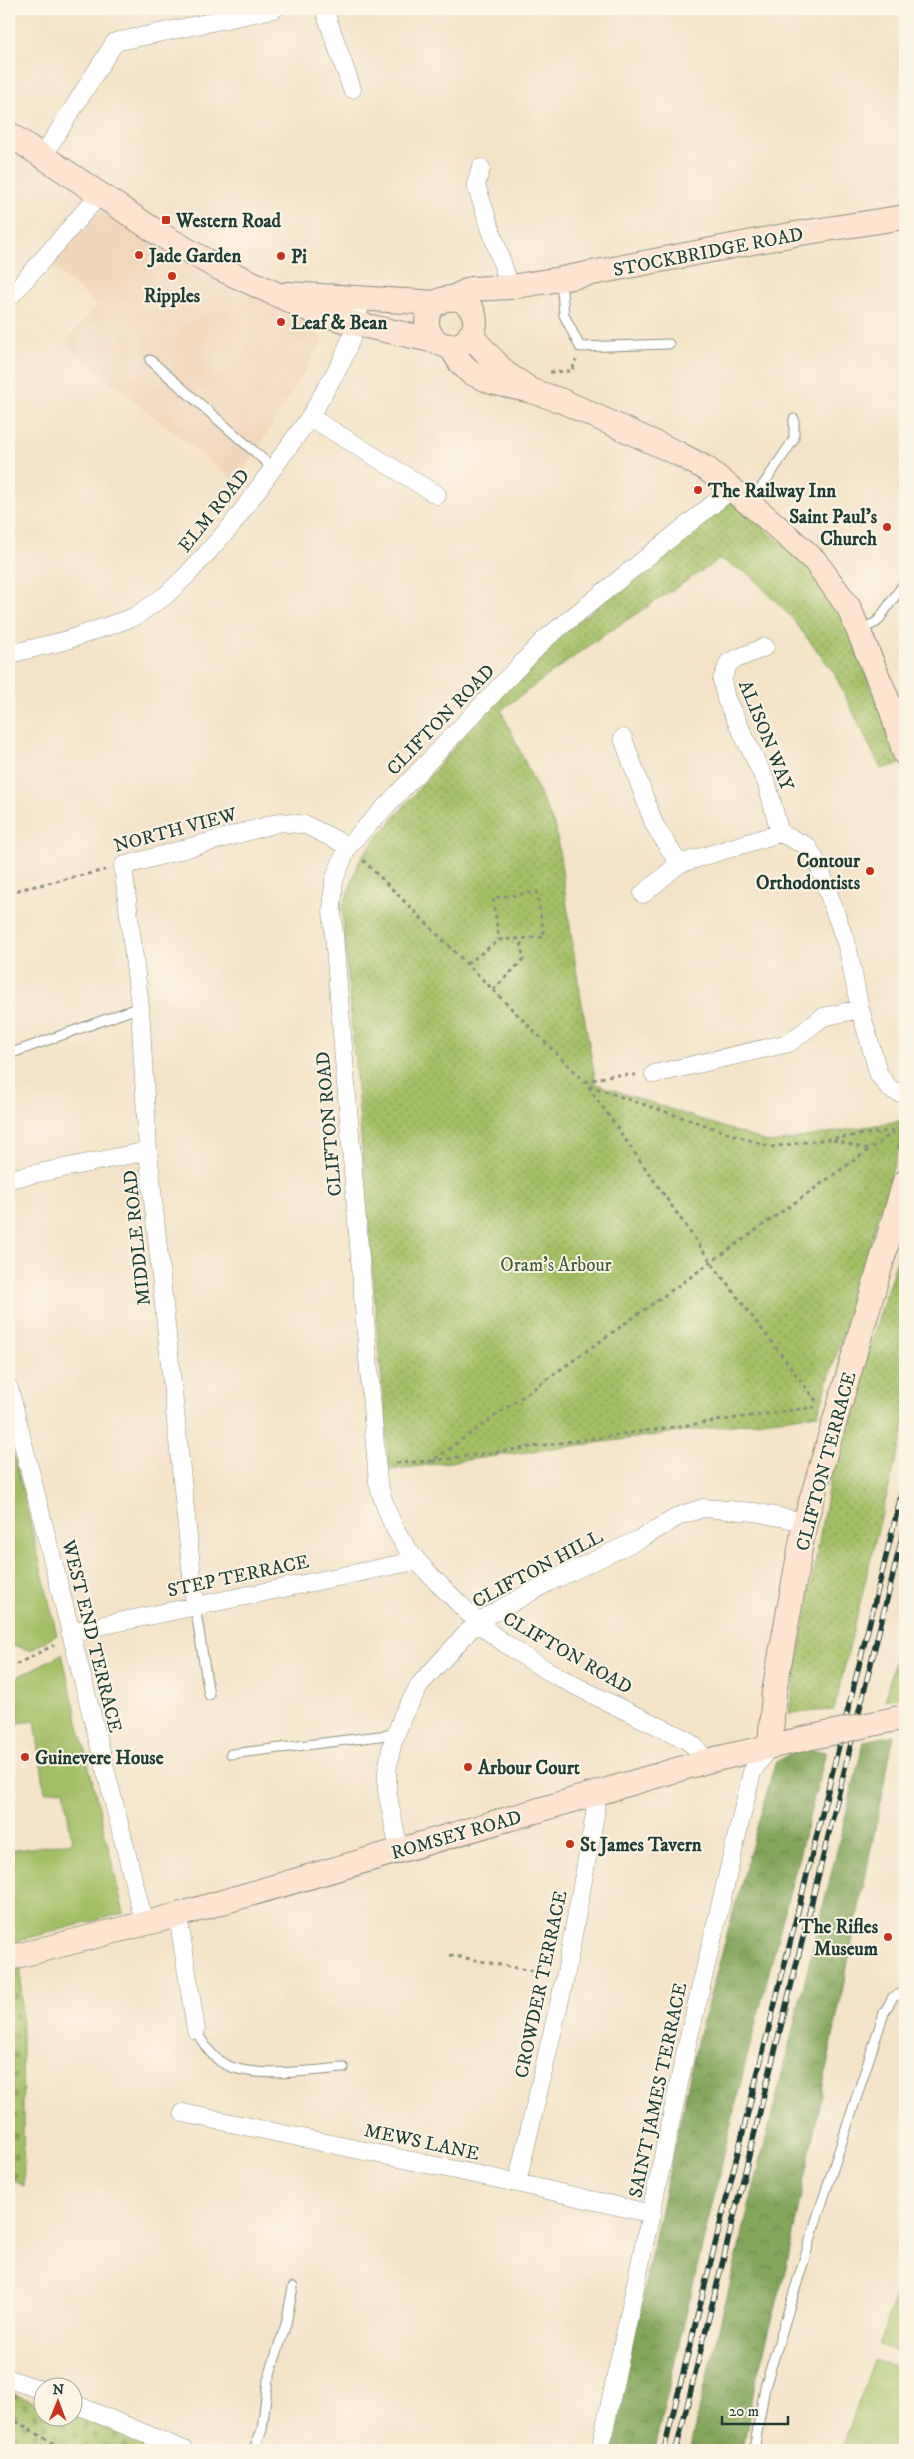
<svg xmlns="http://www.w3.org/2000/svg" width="914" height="2459" font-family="'IM FELL DW Pica',serif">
  <defs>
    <pattern id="grass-dots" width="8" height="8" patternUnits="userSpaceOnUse" patternTransform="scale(1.25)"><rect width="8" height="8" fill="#a3bf65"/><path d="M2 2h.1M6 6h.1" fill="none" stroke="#849c54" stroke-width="1.8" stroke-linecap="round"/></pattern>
    <pattern id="forest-crowns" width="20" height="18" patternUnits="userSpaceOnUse" patternTransform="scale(1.25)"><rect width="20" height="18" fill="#82a65a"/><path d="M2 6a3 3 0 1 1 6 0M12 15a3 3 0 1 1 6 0" fill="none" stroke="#6a884b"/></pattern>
    <pattern id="cemetery-stones" width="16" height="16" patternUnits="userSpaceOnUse" patternTransform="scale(1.25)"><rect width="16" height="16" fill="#a3bf65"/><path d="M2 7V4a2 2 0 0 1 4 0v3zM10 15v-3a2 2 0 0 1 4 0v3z" fill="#849c54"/></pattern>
  </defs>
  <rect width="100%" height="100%" fill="#fcf5e5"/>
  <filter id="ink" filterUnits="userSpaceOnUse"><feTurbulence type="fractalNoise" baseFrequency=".02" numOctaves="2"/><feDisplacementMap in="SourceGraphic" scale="10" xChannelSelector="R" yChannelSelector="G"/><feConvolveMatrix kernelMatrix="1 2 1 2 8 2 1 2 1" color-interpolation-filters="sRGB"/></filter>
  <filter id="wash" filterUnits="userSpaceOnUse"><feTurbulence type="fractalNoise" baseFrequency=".0096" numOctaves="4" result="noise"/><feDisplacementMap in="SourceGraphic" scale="20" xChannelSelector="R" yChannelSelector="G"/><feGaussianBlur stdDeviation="1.12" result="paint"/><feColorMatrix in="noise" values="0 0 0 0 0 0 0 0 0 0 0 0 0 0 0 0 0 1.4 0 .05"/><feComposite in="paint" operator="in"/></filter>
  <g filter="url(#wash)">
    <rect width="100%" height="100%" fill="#f5e3c9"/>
    <!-- built -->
    <path fill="#f0d6bc" d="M95,204L315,325L322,342L237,483L64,344L97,305L45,260Z"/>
    <!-- grass -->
    <path fill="url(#grass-dots)" stroke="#617e4c" d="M730,501L812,567L838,606L902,763L881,769L834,673L791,617L749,574L720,559L601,637L501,710L556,829L577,975L596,1084L770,1143L905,1120V1129L818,1414L389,1470L342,909L361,857L495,699L552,642Z
      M905,1233V1426L879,1525L834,1710L789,1713L831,1472Z
      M905,1618V1697L885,1700Z"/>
    <!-- forest -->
    <path fill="url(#forest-crowns)" stroke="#507247" d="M894,1735L787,2264L755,2384L743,2450H689L864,1741Z
      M798,1748L826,1752L745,2065L654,2450H609L697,2042L775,1763Z"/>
    <!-- cemetery -->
    <path fill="url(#cemetery-stones)" stroke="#617e4c" d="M21,1968L24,2186L9,2178V1971Z
      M9,2392L42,2405V2416H73L162,2450H9Z"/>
    <!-- garden -->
    <path fill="#a3bf65" stroke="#617e4c" d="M9,1434L57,1635L30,1650L12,1645L9,1628Z
      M62,1654L124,1913L9,1943V1851L72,1842L64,1789L45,1792L35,1721L11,1724L9,1710V1681Z
      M902,2277L905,2278V2355L879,2345Z
      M874,2360L905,2371V2415L893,2450H841Z"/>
  </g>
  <g filter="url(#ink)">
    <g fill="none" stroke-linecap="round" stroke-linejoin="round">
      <defs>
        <path id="lane" d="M561,279L564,315L580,347L669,344
          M150,360L273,468
          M751,503L794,439V419
          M860,630L877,622L905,582
          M9,1054L140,1007
          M195,1605L209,1695
          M231,1754L396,1734
          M196,2030C201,2040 207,2050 216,2058C241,2082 311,2070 344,2068
          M254,2450L262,2430L268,2380L286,2324L293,2287
          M754,2450L765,2387L816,2221L884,2013L893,1997L905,1992"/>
        <path id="street" d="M324,9L352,89
          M42,157L115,42L274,9
          M481,168L476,185L510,287
          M9,298L100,194
          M310,417L437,495
          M765,647L729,662L722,680L726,699L767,784L780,833L807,846L819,866L848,949L860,1009L879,1075L890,1089L905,1095
          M9,654L64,641L134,617L165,596L188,574L232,525L310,417L342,361L357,324L360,297
          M623,738L654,824L679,864
          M643,894L679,864L780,833
          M654,1074L789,1043L823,1017L860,1009
          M9,1179L148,1151
          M9,1388L144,1922
          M195,1605L148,1151L140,1007L123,866L281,822L306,825L348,846
          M70,1632L415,1561
          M707,1761L694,1746L685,1739C620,1707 549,1678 492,1634C476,1622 462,1606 447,1592C410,1556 391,1534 378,1482L332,910L334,880L348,846L544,640L733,488
          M399,1851L387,1791V1771L392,1745L403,1715L421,1683L477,1622L549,1582L642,1538L679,1516L703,1508L755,1512L805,1522
          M178,1915L196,2030
          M183,2113L517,2183L652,2214
          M517,2183L565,1978L595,1815L596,1794
          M9,2379L42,2390
          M72,2403L184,2450
          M600,2450L688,2041L752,1772L770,1745"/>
        <path id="secondary" d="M9,134L161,235L215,266L315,312L357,324L436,341
          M288,294L438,303
          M427 322a24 24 0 1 1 48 0a24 24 0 1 1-48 0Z
          M450,299L471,289L510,287L561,279L795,234L905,217
          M470,335L506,374L525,386
          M450,346L460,362L470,372L492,382L532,391L562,401L677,453L707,469L767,518L815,561L849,608L892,711L905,754
          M770,1745L774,1692L805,1522L905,1182
          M9,1958L178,1915L707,1761L803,1739"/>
      </defs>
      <!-- lane casing -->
      <use href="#lane" stroke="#8a907e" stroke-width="11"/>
      <!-- street casing -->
      <use href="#street" stroke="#8a907e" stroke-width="19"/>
      <!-- secondary casing -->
      <use href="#secondary" stroke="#8a907e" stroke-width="26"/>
      <!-- path -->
      <path stroke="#8a907e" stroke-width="3" stroke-dasharray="4 4" stroke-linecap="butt" d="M550,372L572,371L576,360
        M363,860L585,1082L711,1262L817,1402
        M9,892L105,870
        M467,964L499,940L544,937L537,892L493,898L499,940
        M493,990L523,960L521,939
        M585,1082L612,1075H636
        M589,1086L770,1147L896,1130
        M833,1140L870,1150
        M432,1461L815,1407
        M396,1463L432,1461L905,1124
        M9,1668L54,1645
        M450,1955L547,1974
        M9,2417L64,2450"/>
      <!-- lane -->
      <use href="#lane" stroke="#fff" stroke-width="9"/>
      <!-- street -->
      <use href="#street" stroke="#fff" stroke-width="18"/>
      <!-- secondary -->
      <use href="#secondary" stroke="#fde4d1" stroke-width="24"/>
      <defs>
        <path id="rail" d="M664,2450L905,1480
          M676,2450L905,1526"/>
      </defs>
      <!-- rail casing -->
      <use href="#rail" stroke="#1f3d34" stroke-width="5.5"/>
      <!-- rail -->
      <use href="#rail" stroke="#fcf5e5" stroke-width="4" stroke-dasharray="11" stroke-linecap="butt"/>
      <defs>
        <path id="secondary-bridge" d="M803,1739L900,1718"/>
      </defs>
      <!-- secondary-bridge casing -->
      <use href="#secondary-bridge" stroke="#8a907e" stroke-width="26" stroke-linecap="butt"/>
      <!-- secondary-bridge -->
      <use href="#secondary-bridge" stroke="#fde4d1" stroke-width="24"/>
    </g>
  </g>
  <!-- markers -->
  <g fill="#c8321e" stroke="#fcf5e5" stroke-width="2">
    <rect x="161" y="215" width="10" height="10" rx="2.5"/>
    <circle cx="139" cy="255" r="5"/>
    <circle cx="281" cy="256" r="5"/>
    <circle cx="172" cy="276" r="5"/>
    <circle cx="281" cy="322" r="5"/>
    <circle cx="698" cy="490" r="5"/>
    <circle cx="887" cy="527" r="5"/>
    <circle cx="870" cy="871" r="5"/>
    <circle cx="25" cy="1757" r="5"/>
    <circle cx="468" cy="1767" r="5"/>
    <circle cx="570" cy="1844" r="5"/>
    <circle cx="888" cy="1937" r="5"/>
  </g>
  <g text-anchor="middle" stroke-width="4" stroke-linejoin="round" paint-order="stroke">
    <!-- poi labels -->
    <g font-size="19" font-weight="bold" fill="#1f3d34" stroke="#fcf5e5" text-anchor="start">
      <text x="176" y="227">Western Road</text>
      <text x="149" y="262">Jade Garden</text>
      <text x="291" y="263">Pi</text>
      <text x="172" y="302" text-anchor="middle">Ripples</text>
      <text x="291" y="329">Leaf &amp; Bean</text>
      <text x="708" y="497">The Railway Inn</text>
      <text x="877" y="523" text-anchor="end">Saint Paul's<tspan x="877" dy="22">Church</tspan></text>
      <text x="860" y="867" text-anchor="end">Contour<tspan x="860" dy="22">Orthodontists</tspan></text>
      <text x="35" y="1764">Guinevere House</text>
      <text x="478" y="1774">Arbour Court</text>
      <text x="580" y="1851">St James Tavern</text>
      <text x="878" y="1933" text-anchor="end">The Rifles<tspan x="878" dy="22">Museum</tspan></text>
    </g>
    <!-- street labels -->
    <g font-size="19" fill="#1f3d34" stroke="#fcf5e5">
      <text transform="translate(708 251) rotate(-11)" y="7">STOCKBRIDGE ROAD</text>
      <text transform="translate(213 510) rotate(-51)" y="7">ELM ROAD</text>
      <text transform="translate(440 719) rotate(-46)" y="7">CLIFTON ROAD</text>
      <text transform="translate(767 735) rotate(68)" y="7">ALISON WAY</text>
      <text transform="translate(175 829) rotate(-15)" y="7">NORTH VIEW</text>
      <text transform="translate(328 1124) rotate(-95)" y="7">CLIFTON ROAD</text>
      <text transform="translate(136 1238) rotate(-96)" y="7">MIDDLE ROAD</text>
      <text transform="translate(825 1461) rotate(-75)" y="7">CLIFTON TERRACE</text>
      <text transform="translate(537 1568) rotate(-28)" y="7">CLIFTON HILL</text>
      <text transform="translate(238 1575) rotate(-12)" y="7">STEP TERRACE</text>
      <text transform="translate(93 1636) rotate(76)" y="7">WEST END TERRACE</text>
      <text transform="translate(568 1652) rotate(30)" y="7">CLIFTON ROAD</text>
      <text transform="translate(456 1834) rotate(-16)" y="7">ROMSEY ROAD</text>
      <text transform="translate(540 1984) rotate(-78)" y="7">CROWDER TERRACE</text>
      <text transform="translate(657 2090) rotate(-78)" y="7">SAINT JAMES TERRACE</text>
      <text transform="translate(422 2141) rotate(12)" y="7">MEWS LANE</text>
    </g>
    <!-- park labels -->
    <g font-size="19" fill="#405e40" stroke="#fcf5e5">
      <text x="556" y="1271">Oram's Arbour</text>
    </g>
  </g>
  <!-- margin -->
  <rect width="914" height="2459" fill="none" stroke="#fcf5e5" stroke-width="30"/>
  <!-- north arrow -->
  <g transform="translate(58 2402) rotate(1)"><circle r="24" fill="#fcf5e5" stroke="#a4ab9e"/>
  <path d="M0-4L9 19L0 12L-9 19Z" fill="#c8321e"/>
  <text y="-8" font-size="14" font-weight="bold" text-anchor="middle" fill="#1f3d34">N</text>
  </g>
  <!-- scale -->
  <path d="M722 2416v8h66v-8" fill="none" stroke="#1f3d34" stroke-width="2.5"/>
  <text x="729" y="2416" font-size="15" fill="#1f3d34" stroke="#fcf5e5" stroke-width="4" paint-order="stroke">20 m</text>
</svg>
